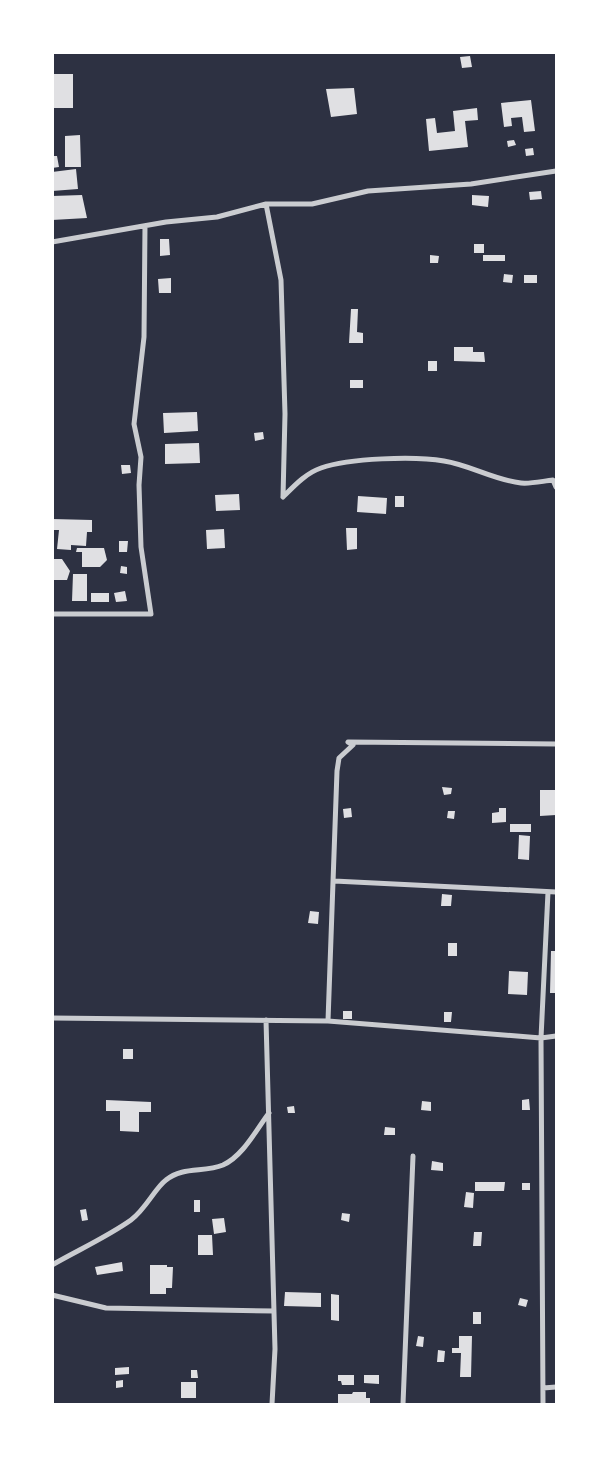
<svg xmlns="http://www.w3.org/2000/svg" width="609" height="1457" font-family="'Varela Round',sans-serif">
  <rect width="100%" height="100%" fill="#2d3142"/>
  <!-- building -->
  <path fill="#e0e0e3" d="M470,56L472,67L462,68L460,57Z
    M52,74H73V108H52Z
    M354,88L357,114L331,117L326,89Z
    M531,100L535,131L524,132L522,117L511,118L512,126L504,127L501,103Z
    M477,108L478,120L465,121L468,147L429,151L426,119L435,118L437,133L455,131L453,111Z
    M80,135L81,167H65V136Z
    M514,140L516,145L508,147L507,141Z
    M533,148L534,155L526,156L525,149Z
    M52,156H57L59,167L52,168Z
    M76,169L78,189L52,191V172Z
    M541,191L542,199L530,200L529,192Z
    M82,195L87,218L52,220V196Z
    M472,195L489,196L488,207L472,205Z
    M160,239H169L170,255L160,256Z
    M474,244H484V253H474Z
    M430,255L439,256L438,263H430Z
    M483,255H505V261H483Z
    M504,274L513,275L512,283L503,282Z
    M524,275H537V283H524Z
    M171,278V293H159L158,279Z
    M351,309H358L357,332L363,333V343H349Z
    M454,347H473V352H484L485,362L454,361Z
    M428,361H437V371H428Z
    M350,380H363V388H350Z
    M197,412L198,431L164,433L163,413Z
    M263,432L264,439L255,441L254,433Z
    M199,443L200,463L165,464V444Z
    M121,465H130L131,473L122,474Z
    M239,494L240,510L216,511L215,495Z
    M358,496L387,498L386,514L357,512Z
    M395,496H404V507H395Z
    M52,519L92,520V532H87L86,546L71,545V550L57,549L59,530H52Z
    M346,528H357V549L347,550Z
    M224,529L225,548L207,549L206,530Z
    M119,541H128L127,552H119Z
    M77,548H104L107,560L100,567H82V552H76Z
    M52,559H62L70,571L67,580H52Z
    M121,566L127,567V574L120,573Z
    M73,574H87V601H72Z
    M125,591L127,601L116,602L114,593Z
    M91,593H109V602H91Z
    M442,787L452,788L451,794L444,795Z
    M540,790H556V815L540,816Z
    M351,808L352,817L344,818L343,809Z
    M499,808H506V822L492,823V813L499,812Z
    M448,811H455L454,819L447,818Z
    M510,824H531V832H510Z
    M519,835L530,836L529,860L518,859Z
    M442,894L452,895L451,906H441Z
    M310,911L319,912L318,924L308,923Z
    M448,943H457V956H448Z
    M551,951H556V993H550Z
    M509,971L528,972L527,995L508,994Z
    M343,1011H352V1019H343Z
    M444,1012H452L451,1022H444Z
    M123,1049H133V1059H123Z
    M529,1099L530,1110H522V1100Z
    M106,1100L151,1102V1112H139V1132L120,1131V1111H106Z
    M422,1101L431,1102V1111L421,1110Z
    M294,1106L295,1113H288L287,1107Z
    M385,1127L395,1128V1135H384Z
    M432,1161L443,1163V1171L431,1170Z
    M475,1182H505L504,1191H475Z
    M522,1183H530V1190H522Z
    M466,1192L474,1193L473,1208L464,1207Z
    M194,1200H200V1212H194Z
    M86,1209L88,1220L82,1221L80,1210Z
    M342,1213L350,1214L349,1222L341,1220Z
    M224,1218L226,1232L214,1234L212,1219Z
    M474,1232H482L481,1246H473Z
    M198,1235H212L213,1255H198Z
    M122,1262L123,1271L97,1275L95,1267Z
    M150,1265H167V1267H173L172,1288H166V1294H150Z
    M285,1292L321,1293V1307L284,1306Z
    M331,1294L339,1295V1321L331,1320Z
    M520,1298L528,1300L526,1307L518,1305Z
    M473,1312H481V1324H473Z
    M418,1336L424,1337L423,1347L416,1346Z
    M459,1336H472L471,1377H460L461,1353H452V1348H459Z
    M438,1350L445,1351L444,1362H437Z
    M129,1367V1374L115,1375V1368Z
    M191,1370H197L198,1378H191Z
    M338,1375H354V1385H342L341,1381H338Z
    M364,1375H379V1384L364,1383Z
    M123,1380V1387L116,1388V1381Z
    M181,1382H196V1398H181Z
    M353,1392H366V1398H370V1404H338V1394H352Z"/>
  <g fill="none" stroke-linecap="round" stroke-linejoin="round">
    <!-- minor -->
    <path stroke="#caccd0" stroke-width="5" d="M266,204L281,280L285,414L283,497
      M52,242L166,222L217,217L266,204H312L368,191L471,184L556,171
      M283,497C294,486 306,473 321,468C349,458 415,456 444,461C470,465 494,480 521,483C531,484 543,481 553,480L556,487
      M52,614H151L141,547L139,485L141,457L134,424L144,337L145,226
      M334,881L556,892
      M52,1018L328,1021L541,1038L556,1036
      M266,1020L275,1349L272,1404
      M328,1021L337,771L339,758L353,745L348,742L556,744
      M52,1265C78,1250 107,1237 131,1220C146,1209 155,1188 166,1180C183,1166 204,1173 223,1165C243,1156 256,1130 269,1113
      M52,1295L106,1308L274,1311
      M543,1388L556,1387
      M403,1404L413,1156
      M543,1404L541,1038L548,892"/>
  </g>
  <!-- border -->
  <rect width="609" height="1457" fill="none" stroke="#ffffff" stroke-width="108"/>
</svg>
